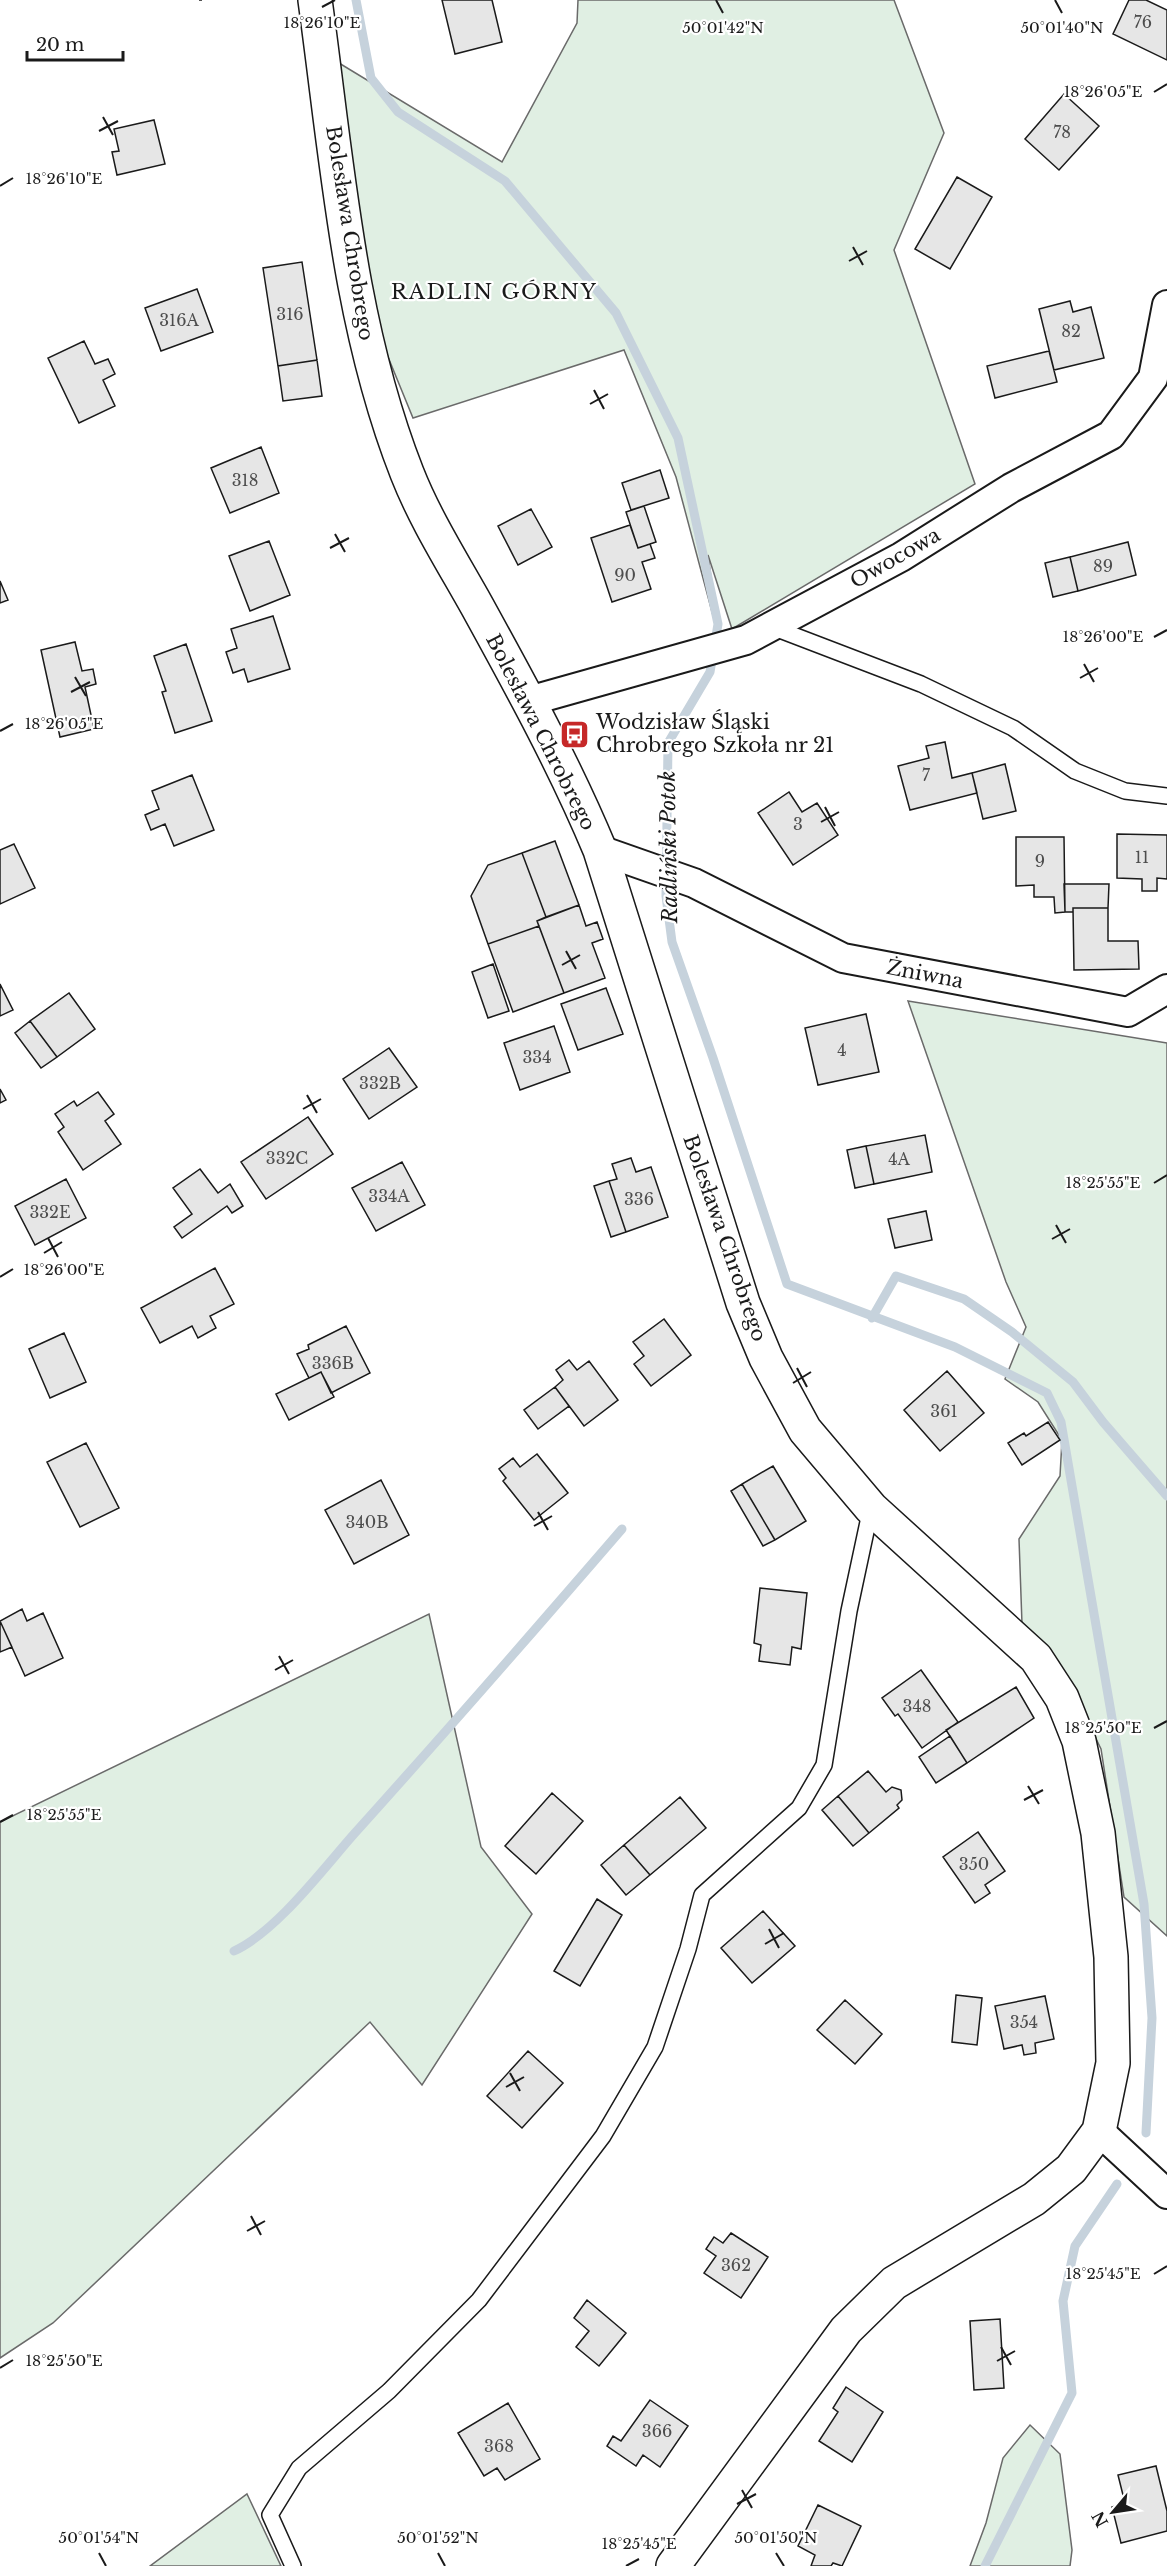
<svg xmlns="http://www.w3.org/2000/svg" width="1167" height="2566" font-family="'Libre Baskerville',serif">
  <rect width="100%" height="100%" fill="#fff"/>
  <!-- green -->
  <path fill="#e0efe3" stroke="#6a6a6a" stroke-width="1.5" d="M578,0H894L944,133L894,250L975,484L732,629L708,555L719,638L676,477L624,350L413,418L368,308L339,63L502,162L577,23Z
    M908,1001L1167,1043V1936L1124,1897L1101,1749L1058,1661L1022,1624L1019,1539L1060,1476L1062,1440L1038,1402L1005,1379L1026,1327L1006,1282Z
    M429,1614L481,1847L532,1914L422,2085L370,2022L53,2323L0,2358V1822Z
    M1030,2425L1060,2454L1072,2550L1070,2566H970L986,2523L1003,2458Z
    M247,2494L281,2566H150Z"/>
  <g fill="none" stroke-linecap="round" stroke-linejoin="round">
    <!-- stream -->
    <path stroke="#c6d2dc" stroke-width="9" d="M356,0L371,78L398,112L505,181L616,313L678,438L718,624L710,672L668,743L666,896L672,942L713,1058L787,1284L955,1347L1047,1393L1061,1422L1144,1904L1152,2018L1146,2133
      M872,1318L896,1276L964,1299L1012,1332L1073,1382L1103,1422L1167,1496
      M234,1951C276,1932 323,1869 354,1834C445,1733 534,1631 622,1529
      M985,2566L1072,2393L1063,2301L1075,2246L1117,2184"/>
  </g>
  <!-- building -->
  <path fill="#e6e6e6" stroke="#1a1a1a" stroke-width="1.5" d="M442,0H492L502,42L455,54Z
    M1129,0H1146L1167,10V60L1113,34Z
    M1064,94L1099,126L1059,170L1025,139Z
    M154,120L165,164L117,175L112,152L119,151L114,129Z
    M957,177L992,197L950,269L915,249Z
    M302,262L317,360L278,366L263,268Z
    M197,289L213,332L161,351L145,308Z
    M1070,301L1073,312L1091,307L1104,358L1054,370L1039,309Z
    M84,341L95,364L108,359L115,374L103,380L115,406L79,423L48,358Z
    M1049,351L1057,382L995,398L987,366Z
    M317,360L322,396L283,401L278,366Z
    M261,447L279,493L230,513L211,468Z
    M660,470L669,498L631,510L622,483Z
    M644,506L656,542L638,548L626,512Z
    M531,509L552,547L518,565L498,526Z
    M630,525L638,548L650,544L655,558L642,562L651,589L612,602L591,538Z
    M269,541L290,595L250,611L229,556Z
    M1128,542L1136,575L1078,591L1070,557Z
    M1070,557L1078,591L1053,597L1045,563Z
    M0,581L8,600L0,603Z
    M273,616L290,669L248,682L244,669L233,673L226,652L237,648L231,629Z
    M75,642L82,671L93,669L96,684L85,687L94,729L60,737L41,650Z
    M186,644L212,721L175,733L162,692L166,691L154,656Z
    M945,742L952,778L972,773L977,793L910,810L898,766L929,758L926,746Z
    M1005,764L1016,811L983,819L972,773Z
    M192,775L214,830L174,846L165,824L151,830L145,815L159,809L152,791Z
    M789,792L802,812L817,803L838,835L793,865L758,813Z
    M1117,834L1167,835V879L1157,878V891H1142V879L1117,878Z
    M1016,837H1064L1065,912L1055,913L1054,897H1034V885L1016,886Z
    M555,841L579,905L546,917L522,853Z
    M14,844L35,888L0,904V850Z
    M522,853L546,917L537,921L539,926L488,944L471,896L488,865Z
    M1064,884H1109L1108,908H1073V912H1065Z
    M579,905L586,926L597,922L603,939L592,943L605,978L564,993L537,921Z
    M1073,908H1108V941H1138L1139,969L1074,970Z
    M539,926L564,993L513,1012L488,944Z
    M493,964L509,1011L488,1018L472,972Z
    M0,984L13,1010L0,1016Z
    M606,988L623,1034L578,1050L561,1004Z
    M69,993L95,1029L57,1057L30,1021Z
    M866,1014L879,1072L818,1085L805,1028Z
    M30,1021L57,1057L41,1068L15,1033Z
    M554,1026L570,1072L520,1090L504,1043Z
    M389,1048L417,1087L369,1119L343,1079Z
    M0,1089L6,1100L0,1103Z
    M98,1092L114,1114L105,1121L121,1144L83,1170L58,1132L64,1127L55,1114L74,1101L77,1106Z
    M308,1117L333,1154L266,1199L241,1162Z
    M925,1135L932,1172L874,1184L866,1146Z
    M866,1146L874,1184L855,1188L847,1150Z
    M631,1158L636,1172L651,1167L668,1217L626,1232L609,1181L617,1179L612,1164Z
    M402,1162L425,1205L376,1231L352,1188Z
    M200,1169L218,1193L230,1184L243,1206L232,1213L227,1206L182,1238L174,1227L192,1214L173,1188Z
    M66,1179L86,1218L35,1245L15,1206Z
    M609,1181L626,1232L611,1237L594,1186Z
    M926,1211L932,1240L895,1248L888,1219Z
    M215,1268L234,1304L210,1316L216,1328L198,1338L192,1326L160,1343L141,1308Z
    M664,1319L691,1355L651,1386L634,1364L644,1356L633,1342Z
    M346,1326L370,1373L331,1393L321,1372L309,1378L297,1354L309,1349L308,1345Z
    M64,1333L86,1382L50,1398L29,1349Z
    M569,1360L577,1370L589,1361L618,1400L584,1426L555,1387L563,1380L556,1370Z
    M947,1371L984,1413L940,1451L904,1410Z
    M321,1372L334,1397L289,1420L276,1394Z
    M555,1387L569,1406L538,1429L524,1410Z
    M1048,1422L1060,1440L1022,1465L1008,1443L1024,1433L1026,1436Z
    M86,1443L119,1508L80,1527L47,1462Z
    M537,1454L568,1493L534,1520L503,1481L506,1478L499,1469L513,1458L520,1467Z
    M773,1466L806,1521L775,1540L742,1484Z
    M381,1480L409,1535L354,1564L325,1510Z
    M742,1484L775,1540L763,1546L731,1491Z
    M760,1588L807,1593L801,1649L792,1647L790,1665L759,1661L761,1645L754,1643Z
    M22,1609L27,1621L43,1613L63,1658L25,1676L0,1621Z
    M0,1621L12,1647L0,1652Z
    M921,1670L958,1722L922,1748L898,1714L895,1716L882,1698Z
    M1016,1687L1034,1718L967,1763L946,1730Z
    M950,1736L967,1763L936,1783L919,1757Z
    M868,1771L886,1792L892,1787L901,1790L902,1800L897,1805L899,1808L869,1833L838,1796Z
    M552,1793L583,1821L536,1874L505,1846Z
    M838,1796L869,1833L853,1846L822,1810Z
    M680,1797L706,1828L650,1875L624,1845Z
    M978,1832L1005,1871L985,1885L990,1893L975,1903L943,1857Z
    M624,1845L650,1875L626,1895L601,1865Z
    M597,1899L622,1915L580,1986L554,1971Z
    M763,1911L795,1946L752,1983L721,1948Z
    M956,1995L982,1998L977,2045L952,2042Z
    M1045,1996L1054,2039L1035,2043L1036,2053L1024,2055L1022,2045L1004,2049L995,2006Z
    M845,2000L882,2034L855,2064L817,2030Z
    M528,2051L563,2083L522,2128L487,2096Z
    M731,2233L768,2257L741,2298L704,2273L716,2256L706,2249L714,2237L723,2243Z
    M587,2300L626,2333L599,2366L576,2347L589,2331L574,2318Z
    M1000,2319L1004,2388L974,2390L970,2321Z
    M846,2387L883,2412L852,2462L819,2441L838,2412L833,2408Z
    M650,2400L688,2426L660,2467L643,2455L636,2466L607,2446L613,2436L621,2441Z
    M508,2403L540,2459L505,2480L497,2468L484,2476L458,2433Z
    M1156,2466L1167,2511V2531L1121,2543L1112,2507L1125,2503L1118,2475Z
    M818,2505L861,2526L842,2566L833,2563L831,2566H811L815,2555L798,2546Z"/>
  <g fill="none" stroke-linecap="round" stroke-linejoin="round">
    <defs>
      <path id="lane" d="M772,627L921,684L1013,728L1075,771L1125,791L1167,796
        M293,2566L270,2515L299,2468L389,2391L479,2300L603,2136L655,2047L688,1949L702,1895L799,1808L824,1765L849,1611L871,1508"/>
      <path id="street" d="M529,701L746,640L901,557L1011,488L1111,435L1153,378L1167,305
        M600,850L694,883L843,958L1128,1012L1167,989
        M1099,2131L1167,2194"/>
      <path id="secondary" d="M315,0C337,159 348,323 407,473C425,519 453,563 477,606C521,686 565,766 600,850L743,1303L766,1358L805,1430L871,1508L1036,1658L1062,1698L1079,1741L1098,1833L1111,1957L1113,2063L1099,2131L1071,2169L1034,2199L894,2283L846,2330L673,2566"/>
    </defs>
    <!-- lane casing -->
    <use href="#lane" stroke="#1a1a1a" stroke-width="18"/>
    <!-- street casing -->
    <use href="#street" stroke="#1a1a1a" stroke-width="32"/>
    <!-- secondary casing -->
    <use href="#secondary" stroke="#1a1a1a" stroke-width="36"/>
    <!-- lane -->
    <use href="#lane" stroke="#fff" stroke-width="15"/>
    <!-- street -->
    <use href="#street" stroke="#fff" stroke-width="28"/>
    <!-- secondary -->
    <use href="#secondary" stroke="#fff" stroke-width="33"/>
    <!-- fence -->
    <path stroke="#1a1a1a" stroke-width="1.5" stroke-dasharray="8 3" stroke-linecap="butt" d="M199,0H202"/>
  </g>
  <!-- ticks -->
  <path fill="none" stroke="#1a1a1a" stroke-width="2" d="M716,0L723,13M1055,0L1062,13M322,7L335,0M1154,92L1167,84M103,117L113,135M99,131L118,121M0,186L13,178M853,247L863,265M849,261L867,251M594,390L604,409M590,404L608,394M335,534L345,552M330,548L349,538M1154,637L1167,630M1084,664L1094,682M75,677L86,696M1080,678L1098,668M71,692L90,682M0,731L13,724M825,807L835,826M821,822L839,812M566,951L576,969M562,965L580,955M307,1095L317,1113M303,1109L321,1099M1154,1183L1167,1175M1056,1225L1066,1243M48,1238L58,1257M1052,1239L1070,1229M44,1253L62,1242M0,1277L13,1269M797,1368L807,1387M793,1383L811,1372M538,1512L548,1530M534,1526L552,1516M279,1656L289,1674M275,1670L293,1660M1154,1728L1167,1721M1028,1786L1039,1804M1024,1800L1043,1790M0,1822L13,1815M769,1929L779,1948M765,1944L784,1933M510,2073L520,2091M506,2087L524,2077M251,2216L261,2235M247,2231L265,2221M1154,2274L1167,2266M1001,2347L1011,2365M997,2361L1015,2351M0,2368L13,2360M742,2490L752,2508M737,2504L756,2494M99,2553L106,2566M438,2553L445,2566M776,2553L784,2566M626,2566L639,2559"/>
  <!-- icons -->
  <defs>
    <symbol id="bus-square" viewBox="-11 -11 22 22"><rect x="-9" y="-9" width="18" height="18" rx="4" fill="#c62828" stroke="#fff"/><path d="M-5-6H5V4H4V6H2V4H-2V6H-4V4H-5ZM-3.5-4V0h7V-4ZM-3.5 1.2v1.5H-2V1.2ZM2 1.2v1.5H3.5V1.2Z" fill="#fff"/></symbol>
  </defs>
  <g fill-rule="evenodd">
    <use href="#bus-square" x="558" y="718" width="33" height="33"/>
  </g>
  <g text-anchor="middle" stroke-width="4.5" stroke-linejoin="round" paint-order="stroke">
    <!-- number labels -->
    <g font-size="16" fill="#4d4d4d">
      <text x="1143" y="28">76</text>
      <text x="1062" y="138">78</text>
      <text x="290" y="320">316</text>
      <text x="179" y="326">316A</text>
      <text x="1071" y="337">82</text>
      <text x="245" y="486">318</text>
      <text x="1103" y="572">89</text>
      <text x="625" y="581">90</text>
      <text x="926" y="781">7</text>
      <text x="798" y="830">3</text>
      <text x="1142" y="863">11</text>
      <text x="1040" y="867">9</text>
      <text x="842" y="1056">4</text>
      <text x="537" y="1063">334</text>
      <text x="380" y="1089">332B</text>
      <text x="287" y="1164">332C</text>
      <text x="899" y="1165">4A</text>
      <text x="389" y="1202">334A</text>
      <text x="639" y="1205">336</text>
      <text x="50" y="1218">332E</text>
      <text x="333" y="1369">336B</text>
      <text x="944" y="1417">361</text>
      <text x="367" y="1528">340B</text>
      <text x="917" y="1712">348</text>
      <text x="974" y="1870">350</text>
      <text x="1024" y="2028">354</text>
      <text x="736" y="2271">362</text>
      <text x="657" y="2437">366</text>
      <text x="499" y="2452">368</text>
    </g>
    <!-- street labels -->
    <g font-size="20" fill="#1a1a1a" stroke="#fff">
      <text transform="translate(350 233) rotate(81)" y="7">Bolesława Chrobrego</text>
      <text transform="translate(895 558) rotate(-30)" y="7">Owocowa</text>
      <text transform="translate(541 732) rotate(63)" y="7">Bolesława Chrobrego</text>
      <text transform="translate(925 974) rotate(11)" y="7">Żniwna</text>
      <text transform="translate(725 1238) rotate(71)" y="7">Bolesława Chrobrego</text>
    </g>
    <!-- poi labels -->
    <g font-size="20" fill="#1a1a1a" stroke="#fff" text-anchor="start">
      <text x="596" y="729">Wodzisław Śląski<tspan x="596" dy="23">Chrobrego Szkoła nr 21</tspan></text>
    </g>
    <!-- neighbourhood labels -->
    <g font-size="21" letter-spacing="1.5" fill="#1a1a1a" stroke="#fff">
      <text x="494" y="299">RADLIN GÓRNY</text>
    </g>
    <!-- water labels -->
    <g font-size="21" font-style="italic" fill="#1a1a1a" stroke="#fff">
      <text transform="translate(669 847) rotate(-91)" y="7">Radliński Potok</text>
    </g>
  </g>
  <g font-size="15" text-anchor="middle" fill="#1a1a1a" stroke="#fff" stroke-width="4.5" stroke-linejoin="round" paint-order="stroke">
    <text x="322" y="28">18°26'10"E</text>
    <text x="723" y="33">50°01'42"N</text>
    <text x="1062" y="33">50°01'40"N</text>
    <text x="1103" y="97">18°26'05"E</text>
    <text x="64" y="184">18°26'10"E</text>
    <text x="1103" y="642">18°26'00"E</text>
    <text x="64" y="729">18°26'05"E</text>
    <text x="1103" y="1188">18°25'55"E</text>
    <text x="64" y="1275">18°26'00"E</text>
    <text x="1103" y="1733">18°25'50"E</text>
    <text x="64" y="1820">18°25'55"E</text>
    <text x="1103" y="2279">18°25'45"E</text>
    <text x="64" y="2366">18°25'50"E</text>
    <text x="99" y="2543">50°01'54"N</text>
    <text x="438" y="2543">50°01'52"N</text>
    <text x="776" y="2543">50°01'50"N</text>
    <text x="639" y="2549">18°25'45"E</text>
  </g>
  <!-- north arrow -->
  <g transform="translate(1113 2512) rotate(241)" stroke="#ffffff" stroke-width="4.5" paint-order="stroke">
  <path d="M0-4.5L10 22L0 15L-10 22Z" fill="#1a1a1a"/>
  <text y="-9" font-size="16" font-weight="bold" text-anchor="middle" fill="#1a1a1a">N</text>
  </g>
  <!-- scale -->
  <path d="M27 51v9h96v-9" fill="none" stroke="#1a1a1a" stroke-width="3"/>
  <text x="36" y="51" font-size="18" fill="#1a1a1a" stroke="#ffffff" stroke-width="4.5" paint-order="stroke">20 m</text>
</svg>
